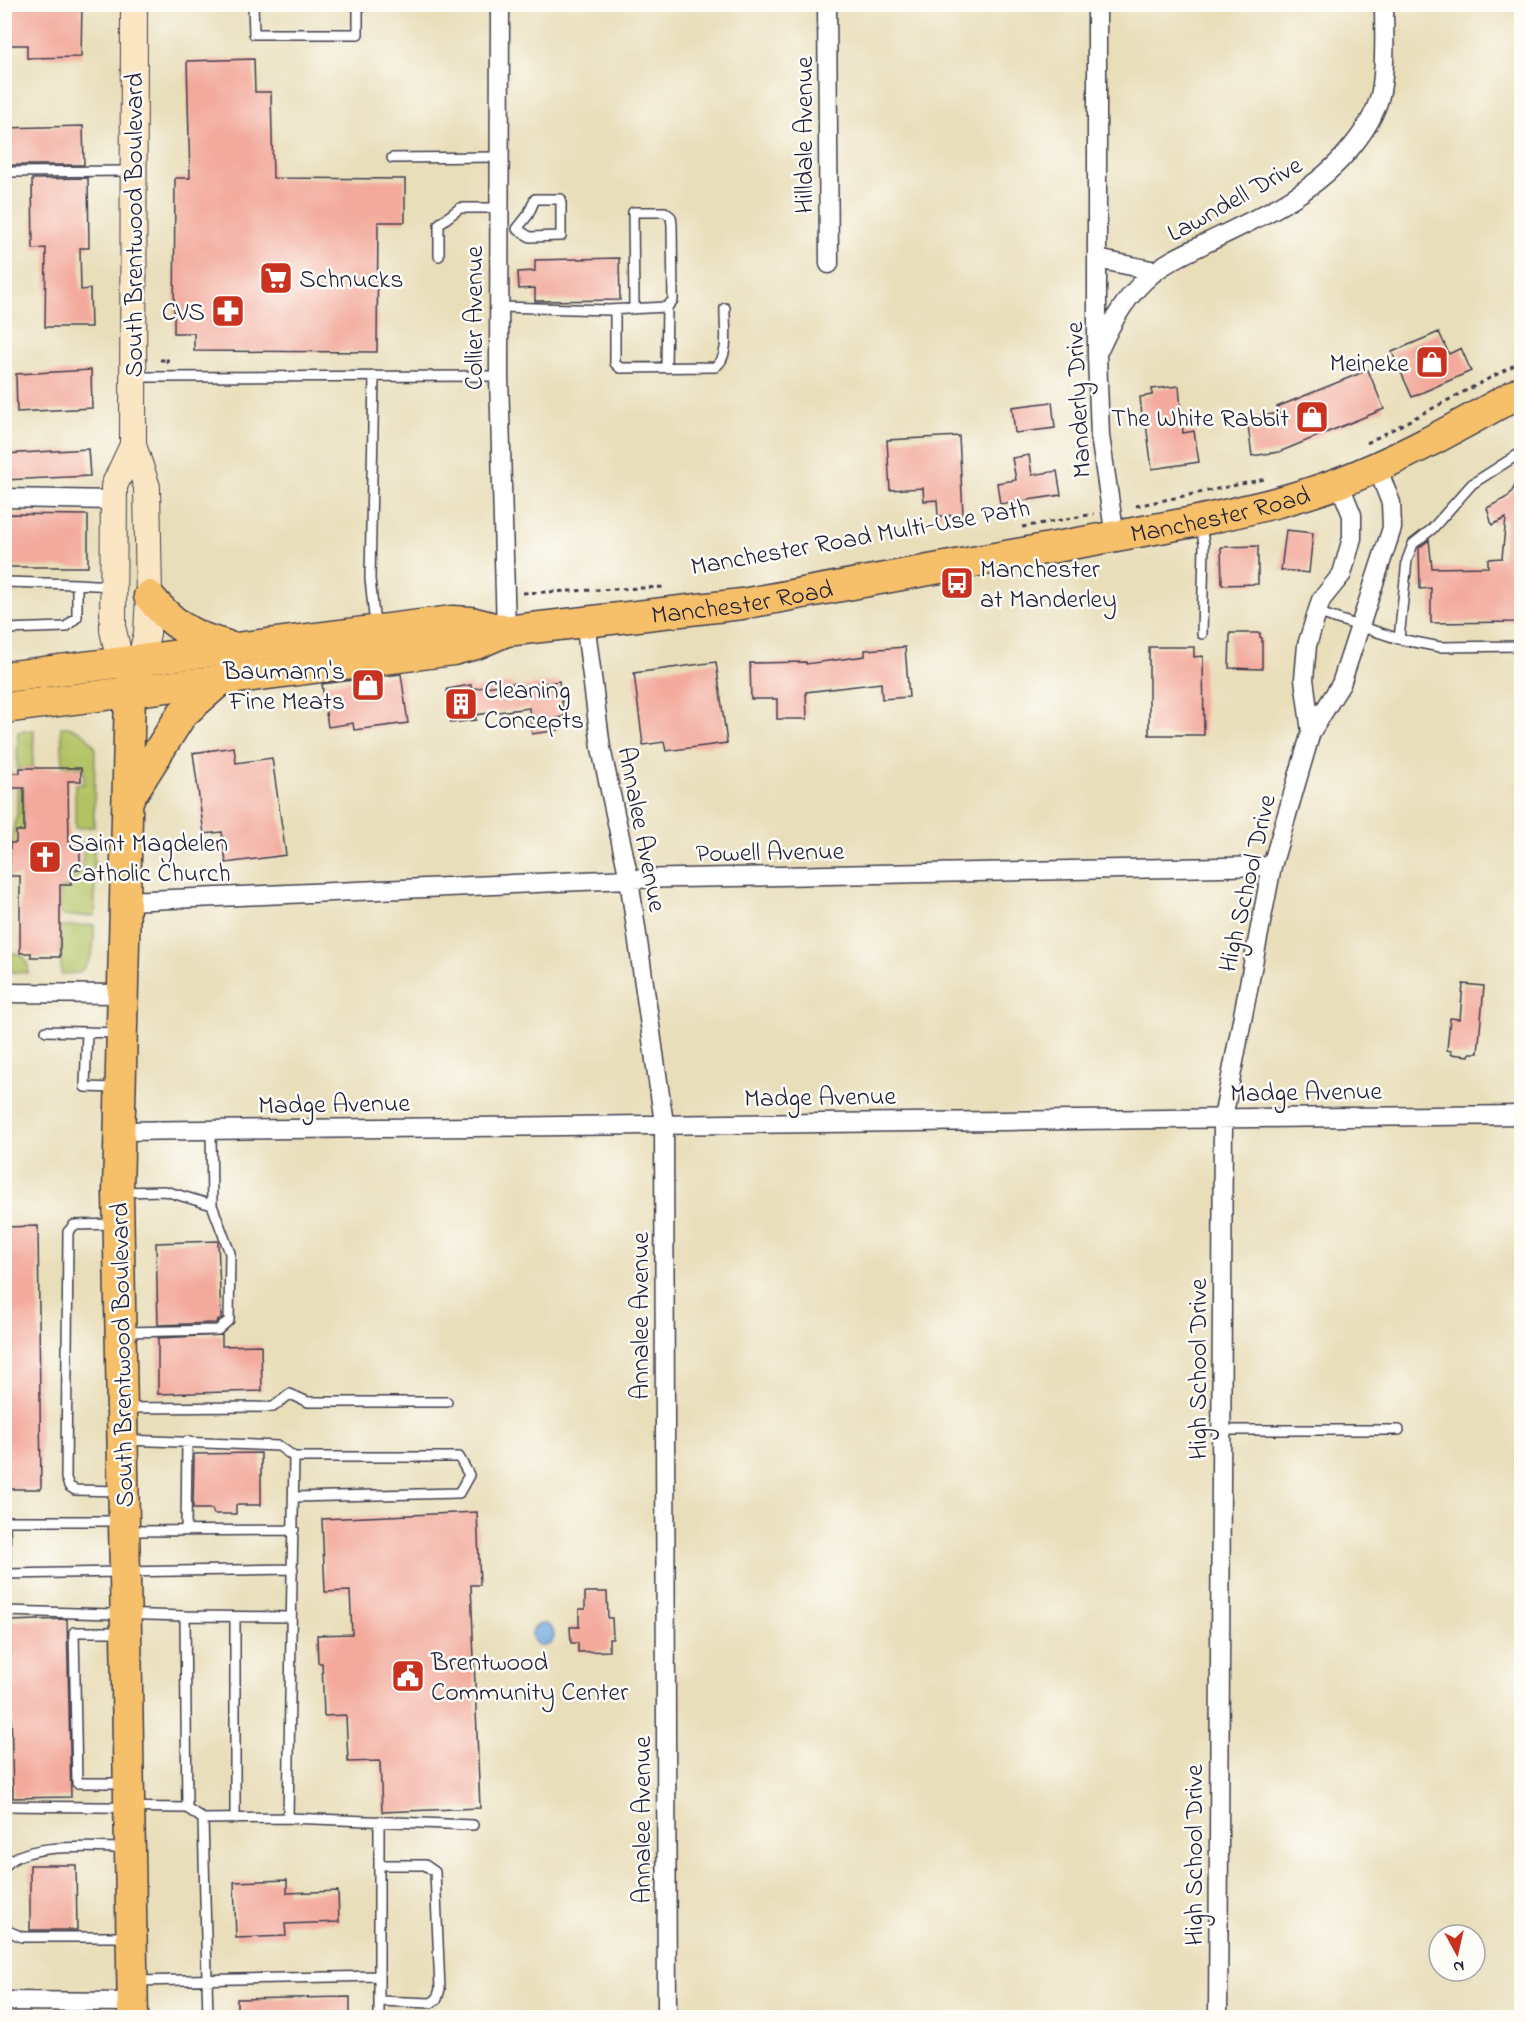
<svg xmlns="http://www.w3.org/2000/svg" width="1526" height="2022" font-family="'Indie Flower',sans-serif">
  <rect width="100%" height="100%" fill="#fdfcf7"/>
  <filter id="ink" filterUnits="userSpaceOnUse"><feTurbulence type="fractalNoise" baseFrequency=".0167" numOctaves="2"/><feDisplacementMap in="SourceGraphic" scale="12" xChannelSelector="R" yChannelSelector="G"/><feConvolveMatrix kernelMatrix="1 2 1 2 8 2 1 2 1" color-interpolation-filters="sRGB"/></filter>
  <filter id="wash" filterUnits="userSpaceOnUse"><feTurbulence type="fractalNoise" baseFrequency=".008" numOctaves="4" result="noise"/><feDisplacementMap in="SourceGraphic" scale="24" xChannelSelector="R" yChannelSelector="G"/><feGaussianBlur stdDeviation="1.35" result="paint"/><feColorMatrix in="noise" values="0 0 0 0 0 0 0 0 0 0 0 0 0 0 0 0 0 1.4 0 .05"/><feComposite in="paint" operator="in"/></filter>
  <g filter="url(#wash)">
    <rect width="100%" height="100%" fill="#e9deba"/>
    <!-- green -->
    <path fill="#b2c264" stroke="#6a7250" stroke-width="1.5" d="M61,727C77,726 87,734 95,747L94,827L75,828V784H84V767L63,766Z
      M34,730L33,768H20L17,771L18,732Z
      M17,788H24V831L16,843H10L17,814Z
      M84,841H94L95,916H65L60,913L61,887H72L73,872H82Z
      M94,925C94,946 95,958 79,973L61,974L60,926Z
      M9,952C23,953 29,959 28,973L11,972Z
      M65,2011L67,2017H37L39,2012Z"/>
    <!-- water -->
    <path fill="#6ca9de" stroke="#47668c" stroke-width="1.5" d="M532 1635a11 11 0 1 1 22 0a11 11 0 1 1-22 0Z"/>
    <g id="blocks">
      <!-- building -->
      <path fill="#f3aa9c" d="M4,4H82L81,57L27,58V45H4Z
        M254,59L255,92H271L273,178L405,179V222H378L377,352L194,351V333H174L175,178H190L187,61Z
        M83,126L84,165H4V128Z
        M88,178L89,248H80L81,290L90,289L91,327H45L46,248L33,249L32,179Z
        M619,258L620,300L535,301V288L519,289L518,272L535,271V260Z
        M1439,332L1449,354L1461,348L1471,371L1412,397L1392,352Z
        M91,370L92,408L17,412L16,374Z
        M1368,370L1384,409L1279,452L1252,456L1247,418L1280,413L1277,407Z
        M1179,386L1183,433L1194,431L1199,462L1152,469L1146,424L1143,425L1140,397L1152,395V389Z
        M1052,402L1055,428L1015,433L1012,407Z
        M959,436L963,515L938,516L937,500L924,501L923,488L890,490L887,440Z
        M88,449L90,476L4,480V454Z
        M1029,455L1032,475L1057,471L1061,495L1000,504L997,483L1016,480L1012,458Z
        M1521,475V622L1431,623V588L1420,589L1419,548L1429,540L1432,568L1488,567V559L1502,558L1506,518L1492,525L1487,508L1509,496Z
        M4,514L88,515V567H4Z
        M1286,530L1313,533L1309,573L1281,570Z
        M1258,546V584L1222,585L1221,547Z
        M1230,633H1260V637L1262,638V669L1229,668Z
        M905,647L909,697L882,699L881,683L806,692L807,719H777V699H751L750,663L806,662V664L865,656V650Z
        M1149,647H1194V657L1203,656L1204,735H1149Z
        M716,662L727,743L666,751L664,742L643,745L634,673Z
        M401,674L408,723L354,730L353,723L328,727L322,684Z
        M559,681L564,717L556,718L558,730L532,734L529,708L475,715L476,720L451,723L447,689L471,685V689L513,683V688Z
        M234,747L236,763L272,758L286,855L226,863L222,832L204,834L193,753Z
        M20,768H81V781H68L69,842H80V870H71V885H60V957H31V953H20V876H10V843H16V831H24V788H8V773H20Z
        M1463,984L1484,986L1478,1053H1470L1469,1056L1451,1054V1051L1447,1050L1450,1018L1460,1019Z
        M38,1226L41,1489H4V1227Z
        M218,1241L221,1318L215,1323L158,1325L156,1243Z
        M222,1335V1346L261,1345L262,1391L158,1394V1338Z
        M261,1453V1505H236V1514H214L212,1509H193L194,1454Z
        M477,1512L480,1585H471L480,1808L382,1812L380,1761L348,1762L346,1715L324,1716L322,1663H318L317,1635L352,1634L350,1591L325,1592L322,1519Z
        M585,1592H607L608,1618H612L613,1639H609V1651L578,1652V1643H571L570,1627H579V1609H585Z
        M67,1619L71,1797L13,1798L9,1621Z
        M30,1865H76L77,1930H30Z
        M287,1880V1893L338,1891L339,1922L285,1924L286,1936L236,1938L234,1882Z
        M350,1997V2018H237V1999Z"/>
    </g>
  </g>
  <g filter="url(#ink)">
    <use href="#blocks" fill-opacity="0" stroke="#403e4e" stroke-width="1.5"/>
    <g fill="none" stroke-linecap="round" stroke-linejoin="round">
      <defs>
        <path id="service" d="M253,4L254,34H358V4
          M392,158L498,157
          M4,172L132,171
          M535,199H561V236L530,237L517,229L528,215Z
          M439,256V224L460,208H498
          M498,307L608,310L667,307L673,300L672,225L671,217L665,212H633L634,307
          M615,310V363L620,368L715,367C731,358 724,324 725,308
          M666,367L667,307
          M374,376L370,579L375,625
          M136,377L499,376
          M1201,526L1204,544L1202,634
          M4,582L77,584
          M1316,612L1399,639L1440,647L1522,646
          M4,629L66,627L77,617V584L111,586
          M1399,639L1407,560L1413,544L1432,529L1472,484L1522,452
          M46,1031L119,1033
          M87,1032L85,1087L115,1088
          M121,1192L165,1191L212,1205
          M116,1224L74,1225L68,1232L66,1478L69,1486L75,1490L120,1491
          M126,1332L218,1330L229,1320L230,1253L212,1205L211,1130
          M126,1408L273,1407L290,1394L308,1402H447
          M1222,1430H1399
          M127,1440L279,1446L294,1457H459L469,1475L459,1493L294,1497
          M122,1521H5L6,1574L293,1569
          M186,1530L187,1441
          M129,1531L294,1530
          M4,1611L185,1616L187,1808L203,1819L288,1818L294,1457
          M185,1616L290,1617
          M235,1617V1818
          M123,1632H74L77,1783H124
          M4,1806L187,1808
          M288,1818L473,1825
          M203,1819L208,2018
          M379,1821V2018
          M379,1865H425L435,1872L440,1989L437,1999L431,2003L379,2001
          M4,1868C21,1841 97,1848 126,1848
          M4,1923L8,1931L22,1937H128
          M135,1981L379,1976"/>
        <path id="minor" d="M500,4L499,376L506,631
          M827,4L829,264
          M1097,4V355L1100,436L1115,537
          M1097,259L1156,271
          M1100,348C1113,319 1128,294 1152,274C1168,260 1189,252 1208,242C1262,216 1316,193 1354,144C1366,129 1377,111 1381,91C1386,63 1384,33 1384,4
          M4,498L114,500
          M585,621L601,748L629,879L664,1123L667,2018
          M1311,732L1304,679L1307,645L1321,600L1342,574L1352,538V515L1339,483
          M126,901L629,879L1272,866
          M4,993L122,994
          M120,1131L1522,1115
          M4,2001L132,2002
          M1218,2018L1223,1118L1272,866L1311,732L1341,684L1392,528L1391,503L1377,467"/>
        <path id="secondary" d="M134,4L133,445L147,487L149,596L147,633L141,659
          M120,662L113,630L114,486L133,445"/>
        <g id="primary">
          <path d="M149,596C171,623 191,637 225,645"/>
          <path d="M4,677L452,621L471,622L506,631"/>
          <path id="s1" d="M4,708L453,650L476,644L506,631L742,604L1193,522C1242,511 1291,501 1338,483C1402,459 1462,424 1522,391"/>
          <path d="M129,798L182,714L222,679"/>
          <path d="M133,2018L118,1192L130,692L141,659"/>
        </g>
      </defs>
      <!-- service casing -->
      <use href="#service" stroke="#403e4e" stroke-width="12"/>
      <!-- minor casing -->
      <use href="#minor" stroke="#403e4e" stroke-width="21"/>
      <!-- secondary casing -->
      <use href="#secondary" stroke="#403e4e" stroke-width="28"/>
      <!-- primary casing -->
      <use href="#primary" stroke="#403e4e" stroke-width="33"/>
      <!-- path -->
      <path stroke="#403e4e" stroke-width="3" stroke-dasharray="4.5 4.5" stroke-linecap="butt" d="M160,360H167
        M167,363L168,354
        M1367,443L1522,361
        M1136,506L1265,479
        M1022,527L1094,514
        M523,593L666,587"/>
      <!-- service -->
      <use href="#service" stroke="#fff" stroke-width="9"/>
      <!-- minor -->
      <use href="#minor" stroke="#fff" stroke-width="18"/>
      <!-- secondary -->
      <use href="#secondary" stroke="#fbe6c4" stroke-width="26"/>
      <!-- primary -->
      <use href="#primary" stroke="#f6c06b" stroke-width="30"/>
    </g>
  </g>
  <!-- icons -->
  <defs>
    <symbol id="supermarket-square" viewBox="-11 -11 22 22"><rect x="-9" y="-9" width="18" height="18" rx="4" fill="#c8321e" stroke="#fdfcf7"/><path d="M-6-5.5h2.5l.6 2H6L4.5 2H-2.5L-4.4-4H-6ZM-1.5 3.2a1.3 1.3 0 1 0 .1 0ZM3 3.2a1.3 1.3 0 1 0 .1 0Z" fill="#fff"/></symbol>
    <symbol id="pharmacy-square" viewBox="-11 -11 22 22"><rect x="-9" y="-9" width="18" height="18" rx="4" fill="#c8321e" stroke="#fdfcf7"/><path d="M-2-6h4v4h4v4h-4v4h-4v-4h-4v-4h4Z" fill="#fff"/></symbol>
    <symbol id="shop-square" viewBox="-11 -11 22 22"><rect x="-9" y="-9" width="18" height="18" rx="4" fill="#c8321e" stroke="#fdfcf7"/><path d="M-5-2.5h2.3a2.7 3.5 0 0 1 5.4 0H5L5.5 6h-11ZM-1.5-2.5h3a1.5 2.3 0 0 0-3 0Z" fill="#fff"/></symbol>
    <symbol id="bus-square" viewBox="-11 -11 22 22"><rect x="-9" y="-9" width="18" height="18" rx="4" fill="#c8321e" stroke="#fdfcf7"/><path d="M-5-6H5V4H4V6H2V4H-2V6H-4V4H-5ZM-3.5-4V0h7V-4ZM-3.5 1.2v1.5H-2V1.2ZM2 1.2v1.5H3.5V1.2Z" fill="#fff"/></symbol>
    <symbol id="building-square" viewBox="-11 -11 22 22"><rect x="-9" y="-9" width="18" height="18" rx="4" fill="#c8321e" stroke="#fdfcf7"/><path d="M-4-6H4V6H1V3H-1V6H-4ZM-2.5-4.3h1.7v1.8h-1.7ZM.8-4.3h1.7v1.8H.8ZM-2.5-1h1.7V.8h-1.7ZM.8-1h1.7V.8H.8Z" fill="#fff"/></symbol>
    <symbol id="church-square" viewBox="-11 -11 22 22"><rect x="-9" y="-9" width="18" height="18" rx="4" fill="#c8321e" stroke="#fdfcf7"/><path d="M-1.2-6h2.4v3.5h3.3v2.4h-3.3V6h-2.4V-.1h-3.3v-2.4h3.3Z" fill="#fff"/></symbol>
    <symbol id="civic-square" viewBox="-11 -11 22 22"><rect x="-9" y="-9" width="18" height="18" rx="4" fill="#c8321e" stroke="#fdfcf7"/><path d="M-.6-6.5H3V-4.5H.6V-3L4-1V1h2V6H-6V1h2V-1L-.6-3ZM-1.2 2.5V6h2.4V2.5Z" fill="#fff"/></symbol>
  </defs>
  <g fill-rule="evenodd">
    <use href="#supermarket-square" x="257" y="259" width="38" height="38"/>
    <use href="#pharmacy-square" x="209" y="292" width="38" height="38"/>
    <use href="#shop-square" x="1413" y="343" width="38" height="38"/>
    <use href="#shop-square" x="1293" y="398" width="38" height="38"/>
    <use href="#bus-square" x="938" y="564" width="38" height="38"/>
    <use href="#shop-square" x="349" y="666" width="38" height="38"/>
    <use href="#building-square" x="442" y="685" width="38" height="38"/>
    <use href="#church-square" x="26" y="838" width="38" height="38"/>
    <use href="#civic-square" x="389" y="1657" width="38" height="38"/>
  </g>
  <g text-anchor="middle" stroke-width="5" stroke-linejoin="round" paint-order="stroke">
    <!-- street labels -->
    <g font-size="26" fill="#22223b" stroke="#fdfcf7">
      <text transform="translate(803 135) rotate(-90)" y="9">Hilldale Avenue</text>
      <text transform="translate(1234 198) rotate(-29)" y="9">Lawndell Drive</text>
      <text transform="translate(133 225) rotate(-90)" y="9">South Brentwood Boulevard</text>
      <text transform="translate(473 318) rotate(-90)" y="9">Collier Avenue</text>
      <text transform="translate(1077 400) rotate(-93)" y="9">Manderly Drive</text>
      <text dy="9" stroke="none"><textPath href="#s1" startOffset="1233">Manchester Road</textPath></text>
      <text transform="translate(860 536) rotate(-10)" y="9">Manchester Road Multi-Use Path</text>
      <text dy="9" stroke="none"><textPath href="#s1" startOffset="747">Manchester Road</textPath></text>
      <text transform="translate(643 829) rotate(79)" y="9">Annalee Avenue</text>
      <text transform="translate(770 851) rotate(-1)" y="9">Powell Avenue</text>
      <text transform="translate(1246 883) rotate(-77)" y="9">High School Drive</text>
      <text transform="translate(1306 1091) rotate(-1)" y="9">Madge Avenue</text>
      <text transform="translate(820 1096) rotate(-1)" y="9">Madge Avenue</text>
      <text transform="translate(334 1103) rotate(-1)" y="9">Madge Avenue</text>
      <text transform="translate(639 1316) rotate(-90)" y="9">Annalee Avenue</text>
      <text transform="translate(121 1355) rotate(-91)" y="9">South Brentwood Boulevard</text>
      <text transform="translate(1197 1369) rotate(-90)" y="9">High School Drive</text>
      <text transform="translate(641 1820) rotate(-90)" y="9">Annalee Avenue</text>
      <text transform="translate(1193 1855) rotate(-90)" y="9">High School Drive</text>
    </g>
    <!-- poi labels -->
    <g font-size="26" fill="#22223b" stroke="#fdfcf7" text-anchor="start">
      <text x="299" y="287">Schnucks</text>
      <text x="205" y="320" text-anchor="end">CVS</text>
      <text x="1409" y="371" text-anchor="end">Meineke</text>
      <text x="1289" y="426" text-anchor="end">The White Rabbit</text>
      <text x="980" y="577">Manchester<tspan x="980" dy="30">at Manderley</tspan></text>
      <text x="345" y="679" text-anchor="end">Baumann's<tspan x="345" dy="30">Fine Meats</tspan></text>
      <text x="484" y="698">Cleaning<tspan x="484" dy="30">Concepts</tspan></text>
      <text x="68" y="851">Saint Magdelen<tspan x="68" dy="30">Catholic Church</tspan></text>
      <text x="431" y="1670">Brentwood<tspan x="431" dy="30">Community Center</tspan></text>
    </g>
  </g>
  <!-- margin -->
  <rect width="1526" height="2022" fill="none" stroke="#fdfcf7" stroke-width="24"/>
  <!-- north arrow -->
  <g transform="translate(1457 1953) rotate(172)"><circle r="28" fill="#fdfcf7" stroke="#a5a5ac" stroke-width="1.5"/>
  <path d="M0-4.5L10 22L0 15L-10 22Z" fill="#c8321e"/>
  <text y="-9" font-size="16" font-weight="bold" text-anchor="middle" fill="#22223b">N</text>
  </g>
</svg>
